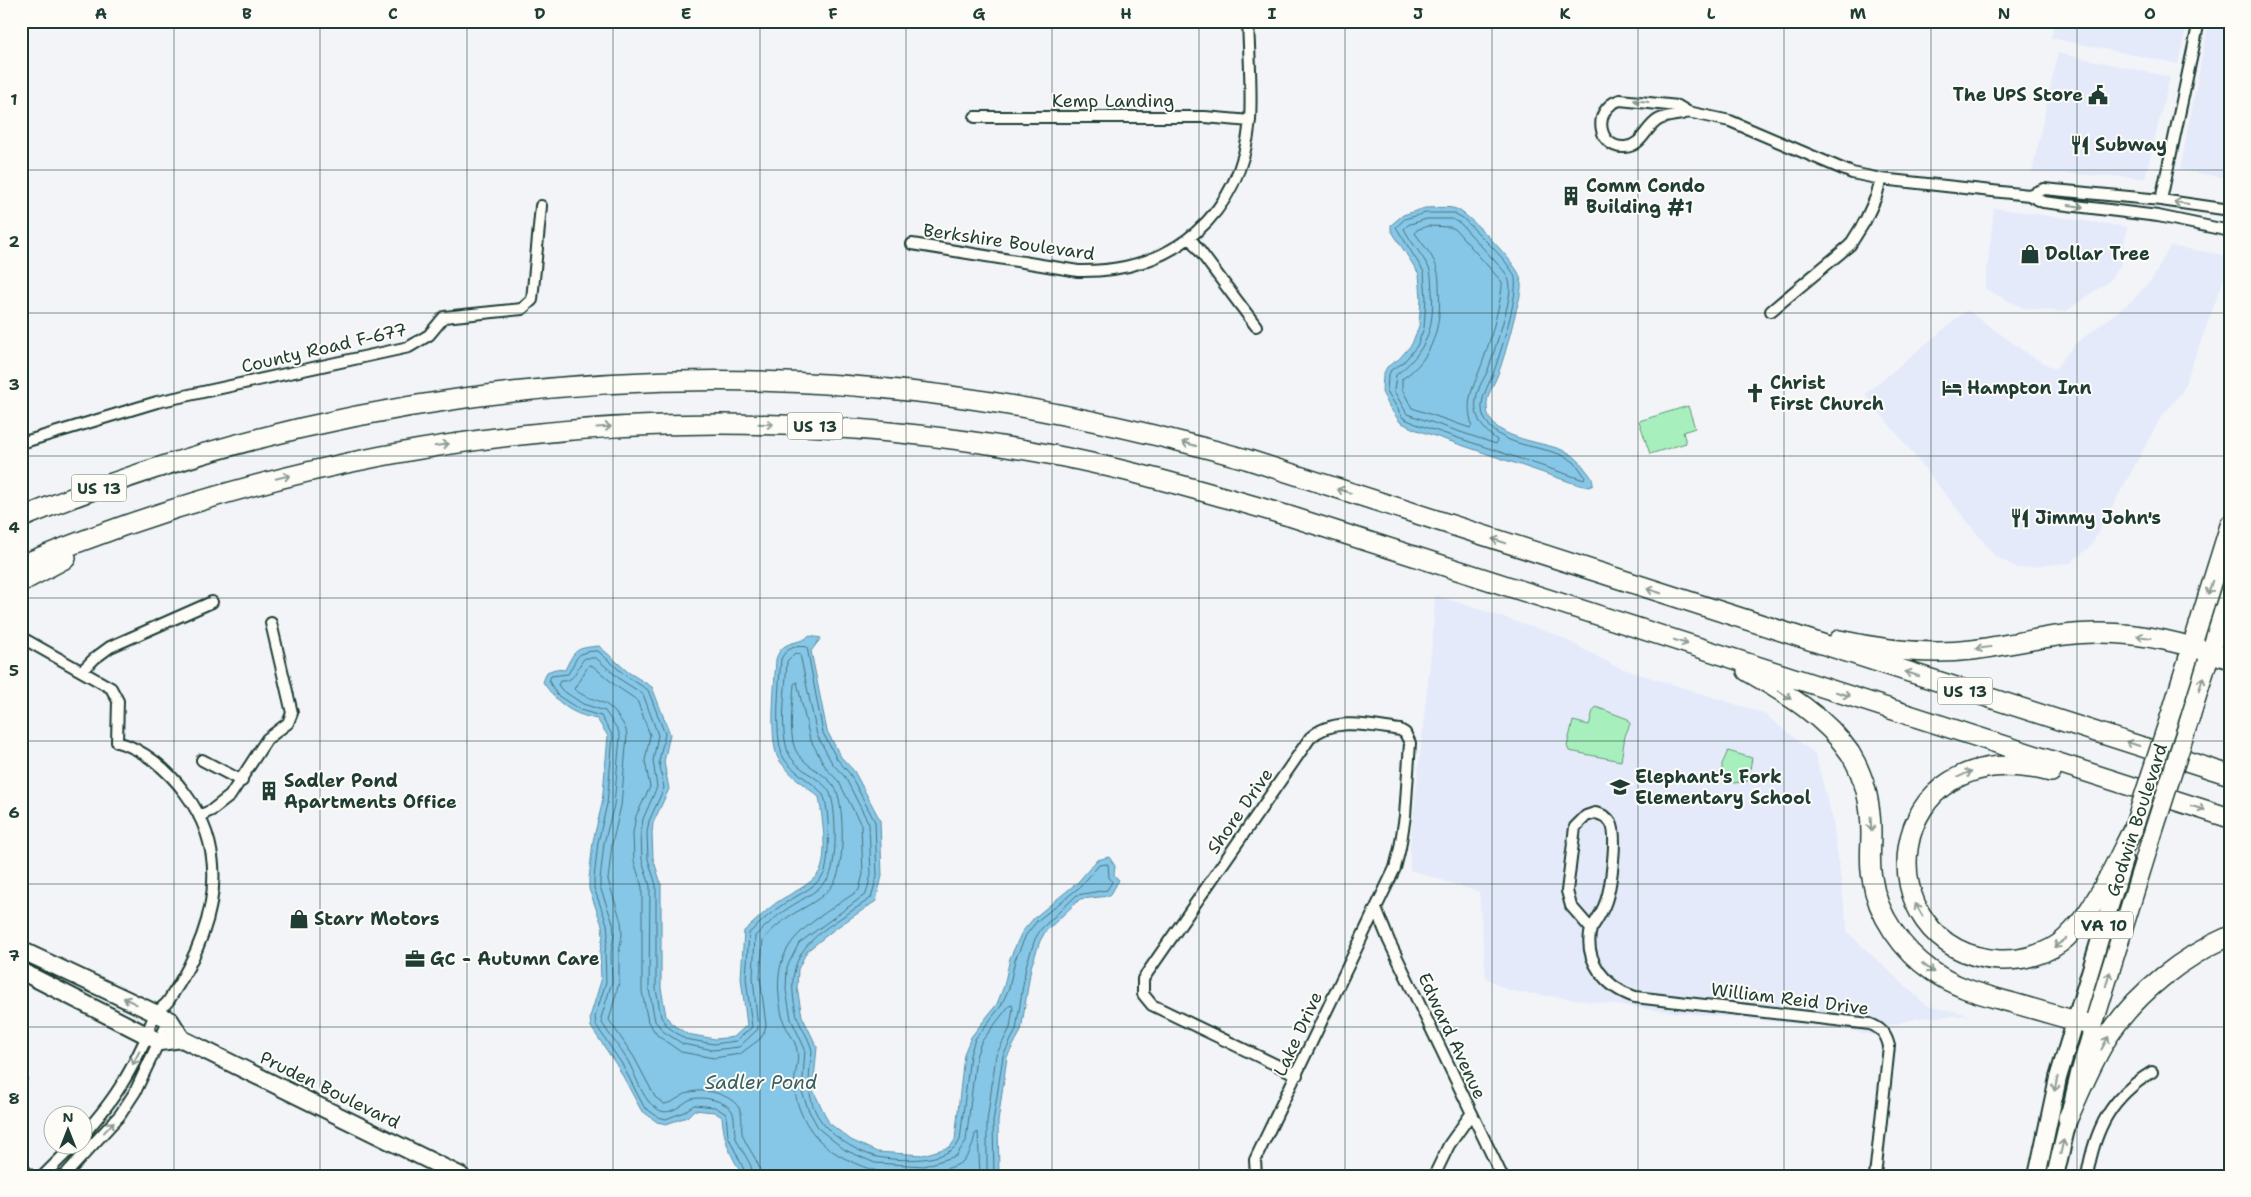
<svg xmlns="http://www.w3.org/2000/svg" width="2251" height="1197" font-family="'Shantell Sans',sans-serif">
  <rect width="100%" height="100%" fill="#f2f4f8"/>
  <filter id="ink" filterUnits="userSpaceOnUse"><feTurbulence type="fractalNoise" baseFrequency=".02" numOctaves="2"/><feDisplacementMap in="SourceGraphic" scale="10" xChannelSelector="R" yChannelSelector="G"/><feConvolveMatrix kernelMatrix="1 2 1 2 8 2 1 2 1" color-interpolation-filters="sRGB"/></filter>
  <g filter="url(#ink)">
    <!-- built -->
    <path fill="#e4eaf9" d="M2055,21H2188L2178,64L2051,38Z
      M2209,21H2230V179L2180,170Z
      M2058,53L2170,77L2145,178L2032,172Z
      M1994,208L2127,227L2121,265L2109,281L2065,312L2023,308L1985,289Z
      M2170,246L2230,256V262L2182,392L2161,417L2091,546L2070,563L2017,568L1994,555L1865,394L1967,310L2031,356L2055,369L2075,344L2133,300L2153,278Z
      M1435,595L1557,635L1617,667L1763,713L1815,754L1833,821L1848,933L1927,1006L1971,1015L1918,1018L1888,1026L1882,1037L1830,1027L1663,1011L1510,991L1486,978L1479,892L1410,870V846L1432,645Z"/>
    <!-- green -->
    <path fill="#a7f0bd" stroke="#639678" d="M1688,406L1695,428L1683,432L1686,443L1650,454L1639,421Z
      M1596,707L1628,719L1630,724L1625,736L1621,761L1569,751L1567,746L1573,721L1589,725L1593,711Z
      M1728,751L1752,758L1748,781L1734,783L1722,777V764Z"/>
    <!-- water -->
    <path fill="#86c6e7" stroke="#5d8f9f" d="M1425,208C1434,208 1448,206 1456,209C1468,213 1518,265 1520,277C1522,285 1521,292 1519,300C1512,325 1507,350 1498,374C1494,385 1486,395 1487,407C1487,439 1541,441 1562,450C1572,453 1579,460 1585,469C1590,475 1593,478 1593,485L1589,487L1579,485L1414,429L1400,422L1390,408L1382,392L1383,375L1387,367L1399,359L1412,344L1419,326L1421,298L1419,274L1391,230V225L1403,215Z
      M810,636L821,638L811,651L827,731L841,757L854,771L880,820L882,876L876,901L836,928L807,951L798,969L797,988L802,1016L817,1047L813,1090L829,1123L851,1140L877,1152L923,1155L950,1147L955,1140L964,1054L971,1037L997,1004L1004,986L1010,958L1022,932L1034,918L1078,882L1097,860L1109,857L1115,866L1114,875L1119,880L1110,896L1080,899L1045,932L1040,941L1031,967L1021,1031L1007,1057L998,1122L999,1176H743C730,1154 724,1142 722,1117L714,1112L694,1110L687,1117L666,1124L657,1122L641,1110L618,1067L591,1027L590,1017L601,981L600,952L603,935L602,925L589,889V879L593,841L602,804L608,736L597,719C571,714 558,704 543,682L547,672L555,669L565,670C575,649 576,648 599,646L628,672L652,687L670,734L664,762L669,789L653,823L652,833L653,858L661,884V988L666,1016L671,1023L687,1034L715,1039L734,1037L747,1025L741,978L744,931C755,922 765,911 776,903C790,893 811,886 820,871C828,855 822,814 819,797C805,786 790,775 779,760C768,743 775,680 776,659C783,639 795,646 810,636Z"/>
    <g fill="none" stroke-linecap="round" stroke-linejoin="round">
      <!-- shore -->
      <path stroke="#48747c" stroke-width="1" d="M1426,213H1454L1463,218C1477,233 1506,258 1514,275C1521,289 1499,358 1493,374C1487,389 1476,405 1486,421C1504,451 1549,443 1574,462C1578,466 1582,472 1585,477L1584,480L1416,424L1403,418L1387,391L1388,377L1391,370L1403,363L1417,346L1424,328L1426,299L1424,272L1396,227L1405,219Z
        M1427,219H1452L1460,223L1504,271C1508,277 1510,282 1510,289C1509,308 1494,351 1488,370C1485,377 1480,384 1478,391C1471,412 1480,428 1497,440L1496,444L1407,414L1394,391L1396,375C1426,352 1435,328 1432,291C1431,284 1432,274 1429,268C1422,254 1411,243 1404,229L1408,225Z
        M1428,226L1450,227L1455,229L1502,282C1503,298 1487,352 1480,369C1472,391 1465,400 1472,425L1470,428L1412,408L1402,389V379C1434,358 1442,324 1439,288C1439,282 1439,275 1437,269C1434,256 1422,244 1415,233L1417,230Z
        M747,1176L728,1136L726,1114L715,1107L694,1105L684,1112L666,1119L658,1117L644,1107L622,1064L596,1025L595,1017L606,982L605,952L608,935L607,924L594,888V879L598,842L607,804L613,736L601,716L580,710L557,695L549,681L551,676L568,674C578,658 575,651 598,651L625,675L648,690L665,734L659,761L664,788L649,821L647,833L648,859L656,885V989L661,1017L668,1027L685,1039L714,1044L736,1041L752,1027L746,978L749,933C758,925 768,915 778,908C792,897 814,890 824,874C830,862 830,806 823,795C815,782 789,771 782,755C774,731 779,684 781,659C786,648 796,645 807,647L823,733L837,759L850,774L875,822L877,876L871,898C821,933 779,946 797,1016C800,1027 808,1036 811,1047C813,1052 811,1060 810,1066C808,1089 809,1107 825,1126C836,1139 860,1153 877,1157C899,1161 949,1164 960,1140L970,1055L975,1039L1001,1006L1009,988L1015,960L1026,935L1037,921L1081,886L1099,865L1108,864L1109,877L1112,882L1107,890L1077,895L1041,929L1035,939L1026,966L1016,1030L1003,1056L993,1122L994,1176
        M753,1176C753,1163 740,1150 736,1138C733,1129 736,1119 732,1111C725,1100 700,1095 689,1100C682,1104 671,1115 661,1111C658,1110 652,1105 649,1102C640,1091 635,1074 628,1061C620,1048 610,1036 602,1023L601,1018L612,982L611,953L614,934L613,923L600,887V880L604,843L614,805L620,737L618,730L605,711L583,704L562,690L558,685L560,681C577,682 575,668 585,658H596L621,680L643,694L658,735L653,761L657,787L643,819L641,833L642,860L650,886L649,989L655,1021L664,1032L683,1044L713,1050L739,1047L758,1029L753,977L755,936C764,928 774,918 784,911C798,901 815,894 827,880C838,868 837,805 829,791C819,776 795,770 788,752C779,727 786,687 787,661L795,653L800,654L817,735L832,763L845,777L869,824L871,875L866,894L799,943L787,967L786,990L791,1019L805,1049L802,1092L809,1111L819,1129L845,1150L875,1163L924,1166L956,1156L966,1141L976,1057L981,1042L1009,1006L1012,1005L1013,1008L1010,1028L996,1055L987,1122V1176
        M761,1176C760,1160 746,1148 742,1133C741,1126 743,1117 740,1110C733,1094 703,1087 688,1093C679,1096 674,1103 664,1104L655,1097L634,1057L609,1020L619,983V954L622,934L621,921L608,880L612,844L621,806L627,735C626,728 623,723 619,718C604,695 592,704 574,689L589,665L593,666L616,686L637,700L650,735L645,761L650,787L636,816L633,833L634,861L642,887V991L648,1022L658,1036L681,1052L714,1058L740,1054L760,1039L764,1033L766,1025L760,977L763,940C770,932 779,923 788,917C804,907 824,899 834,883C845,867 845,801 834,786C824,772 802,765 795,749C788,730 793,704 794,684L797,682L810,739L826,768L839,782L861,825L863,874L859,890C803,929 765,942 783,1020C786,1030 796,1040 797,1051C799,1058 796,1069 795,1077C793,1098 801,1117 813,1133C825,1150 851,1163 870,1169C890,1176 947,1175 963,1161C971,1153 973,1144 975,1134L978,1132L980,1176"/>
      <defs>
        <path id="minor" d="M1688,112C1678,116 1666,115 1658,120C1645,128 1642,146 1625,147C1598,149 1591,109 1620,100L1678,106L1688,112L1730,121L1852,173L1881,179L2029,195L2043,202L2158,216L2230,231
          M975,117H1205L1250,121
          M2029,195L2044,189L2161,200L2230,210
          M2161,200L2199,21
          M1190,238L1256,326
          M912,244L1078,271C1172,273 1241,216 1250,120C1252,88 1249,54 1248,21
          M1771,311L1850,245L1865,221L1876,197L1881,179
          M21,443L157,402L409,347L429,335L444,317L522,309L532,300L541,206
          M26,640L111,688L118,701L117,742C144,749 169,771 185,793C236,861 211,936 169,1000C166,1005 160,1008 156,1014C151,1020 149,1030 146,1038C139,1053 132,1068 123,1082C112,1101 97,1119 82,1136
          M82,671L95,658L110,647L212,602
          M202,760L242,781
          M1595,813C1601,814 1607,816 1611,823C1618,834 1611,887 1606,901C1603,911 1597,920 1591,929L1571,906L1567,891L1575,827L1586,816Z
          M199,816L212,810L230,796L267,739L288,723L292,713L271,623
          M1376,909L1389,941L1502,1176
          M1591,929C1583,960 1606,988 1635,997L1870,1024C1881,1028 1886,1034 1889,1046L1875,1176
          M21,1077V1078
          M21,1167L30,1176
          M43,1176L75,1144
          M64,1176L120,1115L135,1092L170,1018
          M1256,1176L1255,1160L1395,868L1400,848L1405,816L1410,743L1405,733L1400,730C1371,726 1334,716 1310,738L1143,979V994L1152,1005L1297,1075
          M1434,1176L1449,1145L1471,1114
          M2087,1176C2095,1128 2111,1097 2152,1072"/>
        <path id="primary" d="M21,950L170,1020L182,1039L461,1176
          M21,971L160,1042L182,1039
          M2037,1176L2058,1078L2124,860
          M2055,1176L2079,1074L2093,1026"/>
        <path id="trunk" d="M2172,710L2230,524
          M2191,715L2230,590
          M2093,1026L2152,836"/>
        <path id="motorway" d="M21,518C304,400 623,357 927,393C1035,406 1141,430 1246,459L2230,775
          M21,565C346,430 689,391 1037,452C1122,467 1206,492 1289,516L2230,818
          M21,582L66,558
          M1839,640C1883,650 1928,655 1972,650C2013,645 2054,633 2096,633C2142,632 2187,644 2230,659
          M1747,671C1785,693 1825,716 1850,753C1865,777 1871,805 1871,833C1871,848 1869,863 1872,878C1877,915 1903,951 1932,971C1957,989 1985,995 2013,1003C2040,1011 2066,1018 2093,1026
          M2051,772C1877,728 1862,951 1999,960C2021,961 2049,954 2066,938C2095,911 2115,864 2133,829
          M2068,1118C2081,1090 2092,1061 2109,1035C2137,992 2184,956 2230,936"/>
      </defs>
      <!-- minor casing -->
      <use href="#minor" stroke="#1f3d34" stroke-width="14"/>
      <!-- primary casing -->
      <use href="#primary" stroke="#1f3d34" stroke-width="20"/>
      <!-- trunk casing -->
      <use href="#trunk" stroke="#1f3d34" stroke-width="21"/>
      <!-- motorway casing -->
      <use href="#motorway" stroke="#1f3d34" stroke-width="22"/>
      <!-- minor -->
      <use href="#minor" stroke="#fdfcf7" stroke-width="10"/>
      <!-- primary -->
      <use href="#primary" stroke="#fdfcf7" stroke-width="16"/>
      <!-- trunk -->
      <use href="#trunk" stroke="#fdfcf7" stroke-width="18"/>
      <!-- motorway -->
      <use href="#motorway" stroke="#fdfcf7" stroke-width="19"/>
      <defs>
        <path id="trunk-bridge" d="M2133,829L2172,710
          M2152,836L2191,715"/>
      </defs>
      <!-- trunk-bridge casing -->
      <use href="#trunk-bridge" stroke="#1f3d34" stroke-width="21" stroke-linecap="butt"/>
      <!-- trunk-bridge -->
      <use href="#trunk-bridge" stroke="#fdfcf7" stroke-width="18"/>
    </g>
    <!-- one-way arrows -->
    <defs><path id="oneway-shaft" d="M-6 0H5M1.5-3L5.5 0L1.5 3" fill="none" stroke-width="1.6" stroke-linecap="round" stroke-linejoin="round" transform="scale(1.25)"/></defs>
    <g stroke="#8e9c96">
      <use href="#oneway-shaft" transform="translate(1641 101) rotate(-173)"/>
      <use href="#oneway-shaft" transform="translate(2181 203) rotate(-172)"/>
      <use href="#oneway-shaft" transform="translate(2076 206) rotate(7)"/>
      <use href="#oneway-shaft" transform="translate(766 424) rotate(2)"/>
      <use href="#oneway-shaft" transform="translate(604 427) rotate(-3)"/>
      <use href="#oneway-shaft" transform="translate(1189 444) rotate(-164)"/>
      <use href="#oneway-shaft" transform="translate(442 445) rotate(-9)"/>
      <use href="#oneway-shaft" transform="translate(283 477) rotate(-14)"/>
      <use href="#oneway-shaft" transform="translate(1344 491) rotate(-162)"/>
      <use href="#oneway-shaft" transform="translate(1499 541) rotate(-162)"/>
      <use href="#oneway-shaft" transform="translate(2210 588) rotate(107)"/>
      <use href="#oneway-shaft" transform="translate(1654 591) rotate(-162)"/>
      <use href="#oneway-shaft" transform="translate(2144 637) rotate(-172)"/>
      <use href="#oneway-shaft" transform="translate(1681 642) rotate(18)"/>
      <use href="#oneway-shaft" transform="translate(1983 648) rotate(172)"/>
      <use href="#oneway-shaft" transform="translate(1912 674) rotate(-162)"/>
      <use href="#oneway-shaft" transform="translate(2201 684) rotate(-73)"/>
      <use href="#oneway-shaft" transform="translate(1843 694) rotate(18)"/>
      <use href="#oneway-shaft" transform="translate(1785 695) rotate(33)"/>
      <use href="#oneway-shaft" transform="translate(2133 744) rotate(-162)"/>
      <use href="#oneway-shaft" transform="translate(1965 774) rotate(-24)"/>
      <use href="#oneway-shaft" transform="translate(2198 808) rotate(17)"/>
      <use href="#oneway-shaft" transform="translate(1871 824) rotate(87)"/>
      <use href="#oneway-shaft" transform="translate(1919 910) rotate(-120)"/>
      <use href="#oneway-shaft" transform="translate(2060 943) rotate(145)"/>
      <use href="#oneway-shaft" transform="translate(1928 968) rotate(38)"/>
      <use href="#oneway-shaft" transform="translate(2108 979) rotate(-73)"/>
      <use href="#oneway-shaft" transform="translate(130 1001) rotate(-154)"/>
      <use href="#oneway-shaft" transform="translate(2105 1043) rotate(-61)"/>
      <use href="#oneway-shaft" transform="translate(136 1058) rotate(117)"/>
      <use href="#oneway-shaft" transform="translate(2056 1084) rotate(103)"/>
      <use href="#oneway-shaft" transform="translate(109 1127) rotate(-48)"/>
      <use href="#oneway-shaft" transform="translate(2062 1147) rotate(-77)"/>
    </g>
  </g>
  <!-- grid -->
  <path fill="none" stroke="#1f3d34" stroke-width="1" stroke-opacity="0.55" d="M174,21V1176M320,21V1176M467,21V1176M613,21V1176M760,21V1176M906,21V1176M1052,21V1176M1199,21V1176M1345,21V1176M1492,21V1176M1638,21V1176M1784,21V1176M1931,21V1176M2077,21V1176M21,170H2230M21,313H2230M21,456H2230M21,598H2230M21,741H2230M21,884H2230M21,1027H2230"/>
  <!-- icons -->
  <defs>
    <symbol id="civic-bare" viewBox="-9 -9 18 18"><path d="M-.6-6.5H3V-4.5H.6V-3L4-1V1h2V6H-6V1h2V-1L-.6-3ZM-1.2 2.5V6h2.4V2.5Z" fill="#1f3d34" stroke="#fdfcf7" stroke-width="2.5" paint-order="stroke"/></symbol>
    <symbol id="restaurant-bare" viewBox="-9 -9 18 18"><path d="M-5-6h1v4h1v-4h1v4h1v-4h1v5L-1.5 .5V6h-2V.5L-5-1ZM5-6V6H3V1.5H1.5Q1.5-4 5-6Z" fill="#1f3d34" stroke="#fdfcf7" stroke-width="2.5" paint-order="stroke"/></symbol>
    <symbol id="building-bare" viewBox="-9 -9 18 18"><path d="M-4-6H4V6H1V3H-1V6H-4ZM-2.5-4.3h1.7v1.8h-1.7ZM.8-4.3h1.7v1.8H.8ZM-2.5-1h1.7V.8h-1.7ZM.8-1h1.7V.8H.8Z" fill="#1f3d34" stroke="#fdfcf7" stroke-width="2.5" paint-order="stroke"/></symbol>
    <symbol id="shop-bare" viewBox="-9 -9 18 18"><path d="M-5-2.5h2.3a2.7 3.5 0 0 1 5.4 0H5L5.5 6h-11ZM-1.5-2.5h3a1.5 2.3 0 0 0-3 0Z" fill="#1f3d34" stroke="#fdfcf7" stroke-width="2.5" paint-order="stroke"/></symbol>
    <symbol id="hotel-bare" viewBox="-9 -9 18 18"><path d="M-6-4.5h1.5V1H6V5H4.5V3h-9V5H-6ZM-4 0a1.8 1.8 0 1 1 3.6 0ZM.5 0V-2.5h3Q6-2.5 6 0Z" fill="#1f3d34" stroke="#fdfcf7" stroke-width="2.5" paint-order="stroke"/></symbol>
    <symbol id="church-bare" viewBox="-9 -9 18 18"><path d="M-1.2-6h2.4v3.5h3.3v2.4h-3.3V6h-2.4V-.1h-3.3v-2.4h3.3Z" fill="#1f3d34" stroke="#fdfcf7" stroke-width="2.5" paint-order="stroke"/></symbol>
    <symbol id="school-bare" viewBox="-9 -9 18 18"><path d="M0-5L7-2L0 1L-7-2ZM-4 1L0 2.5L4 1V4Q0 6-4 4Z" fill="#1f3d34" stroke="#fdfcf7" stroke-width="2.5" paint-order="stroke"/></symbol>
    <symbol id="office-bare" viewBox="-9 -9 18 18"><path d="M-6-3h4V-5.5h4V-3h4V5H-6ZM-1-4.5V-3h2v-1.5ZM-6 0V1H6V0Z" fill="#1f3d34" stroke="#fdfcf7" stroke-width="2.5" paint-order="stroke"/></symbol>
  </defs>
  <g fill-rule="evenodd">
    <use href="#civic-bare" x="2084" y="81" width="28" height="28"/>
    <use href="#restaurant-bare" x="2066" y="131" width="28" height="28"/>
    <use href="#building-bare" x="1557" y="182" width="28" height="28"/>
    <use href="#shop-bare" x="2016" y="240" width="28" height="28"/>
    <use href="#hotel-bare" x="1938" y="374" width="28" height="28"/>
    <use href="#church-bare" x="1741" y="379" width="28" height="28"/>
    <use href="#restaurant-bare" x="2006" y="504" width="28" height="28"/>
    <use href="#school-bare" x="1606" y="773" width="28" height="28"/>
    <use href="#building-bare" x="255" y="777" width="28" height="28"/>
    <use href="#shop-bare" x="285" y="905" width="28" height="28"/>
    <use href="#office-bare" x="401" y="945" width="28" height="28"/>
  </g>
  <g text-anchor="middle" stroke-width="4" stroke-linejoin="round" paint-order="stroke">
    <!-- shield labels -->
    <g fill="#fdfcf7" stroke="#62766e" stroke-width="1">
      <rect x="787.5" y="412.5" width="55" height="27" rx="4"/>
      <rect x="71.5" y="474.5" width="55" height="27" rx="4"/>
      <rect x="1937.5" y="677.5" width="55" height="27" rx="4"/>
      <rect x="2075" y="911.5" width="58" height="27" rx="4"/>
    </g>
    <g font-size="16" font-weight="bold" fill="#1f3d34">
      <text x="815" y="432">US 13</text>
      <text x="99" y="494">US 13</text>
      <text x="1965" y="697">US 13</text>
      <text x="2104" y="931">VA 10</text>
    </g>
    <!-- poi labels -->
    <g font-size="18" font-weight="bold" fill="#1f3d34" stroke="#fdfcf7" text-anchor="start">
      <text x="2083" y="101" text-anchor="end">The UPS Store</text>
      <text x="2095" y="151">Subway</text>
      <text x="1586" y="192">Comm Condo<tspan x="1586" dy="21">Building #1</tspan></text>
      <text x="2045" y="260">Dollar Tree</text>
      <text x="1770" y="389">Christ<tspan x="1770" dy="21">First Church</tspan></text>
      <text x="1967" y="394">Hampton Inn</text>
      <text x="2035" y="524">Jimmy John's</text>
      <text x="1635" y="783">Elephant's Fork<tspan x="1635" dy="21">Elementary School</tspan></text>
      <text x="284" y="787">Sadler Pond<tspan x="284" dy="21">Apartments Office</tspan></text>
      <text x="314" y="925">Starr Motors</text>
      <text x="430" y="965">GC - Autumn Care</text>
    </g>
    <!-- street labels -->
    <g font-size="18" fill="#1f3d34" stroke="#fdfcf7">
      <text x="1113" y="107">Kemp Landing</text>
      <text transform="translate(1009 242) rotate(8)" y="6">Berkshire Boulevard</text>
      <text transform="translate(324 348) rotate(-13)" y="6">County Road F-677</text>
      <text transform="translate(1240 811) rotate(-55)" y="6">Shore Drive</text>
      <text transform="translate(2137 820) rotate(-72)" y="6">Godwin Boulevard</text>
      <text transform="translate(1790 999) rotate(7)" y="6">William Reid Drive</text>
      <text transform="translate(1298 1034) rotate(-65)" y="6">Lake Drive</text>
      <text transform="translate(1452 1036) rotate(65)" y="6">Edward Avenue</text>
      <text transform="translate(330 1090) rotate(26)" y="6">Pruden Boulevard</text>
    </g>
    <!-- water labels -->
    <g font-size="19" font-style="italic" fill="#395f61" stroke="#fdfcf7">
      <text x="761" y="1089">Sadler Pond</text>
    </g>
  </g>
  <!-- margin -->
  <rect width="2251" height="1197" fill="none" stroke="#fdfcf7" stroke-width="55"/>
  <!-- north arrow -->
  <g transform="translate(68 1130)"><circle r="24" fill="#fdfcf7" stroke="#a4b0a9"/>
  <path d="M0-4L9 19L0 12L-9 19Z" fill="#1f3d34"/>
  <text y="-8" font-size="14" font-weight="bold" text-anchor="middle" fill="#1f3d34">N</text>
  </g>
  <rect x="28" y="28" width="2196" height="1142" fill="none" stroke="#1f3d34" stroke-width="2"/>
  <g font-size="16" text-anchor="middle" font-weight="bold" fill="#1f3d34">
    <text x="101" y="19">A</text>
    <text x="247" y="19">B</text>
    <text x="393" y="19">C</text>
    <text x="540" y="19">D</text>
    <text x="686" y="19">E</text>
    <text x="833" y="19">F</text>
    <text x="979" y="19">G</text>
    <text x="1126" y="19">H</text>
    <text x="1272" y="19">I</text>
    <text x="1418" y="19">J</text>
    <text x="1565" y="19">K</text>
    <text x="1711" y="19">L</text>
    <text x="1858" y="19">M</text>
    <text x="2004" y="19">N</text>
    <text x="2150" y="19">O</text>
    <text x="14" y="105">1</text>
    <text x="14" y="247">2</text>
    <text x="14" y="390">3</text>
    <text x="14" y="533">4</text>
    <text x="14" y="676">5</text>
    <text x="14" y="818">6</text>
    <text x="14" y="961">7</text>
    <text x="14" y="1104">8</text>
  </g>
</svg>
